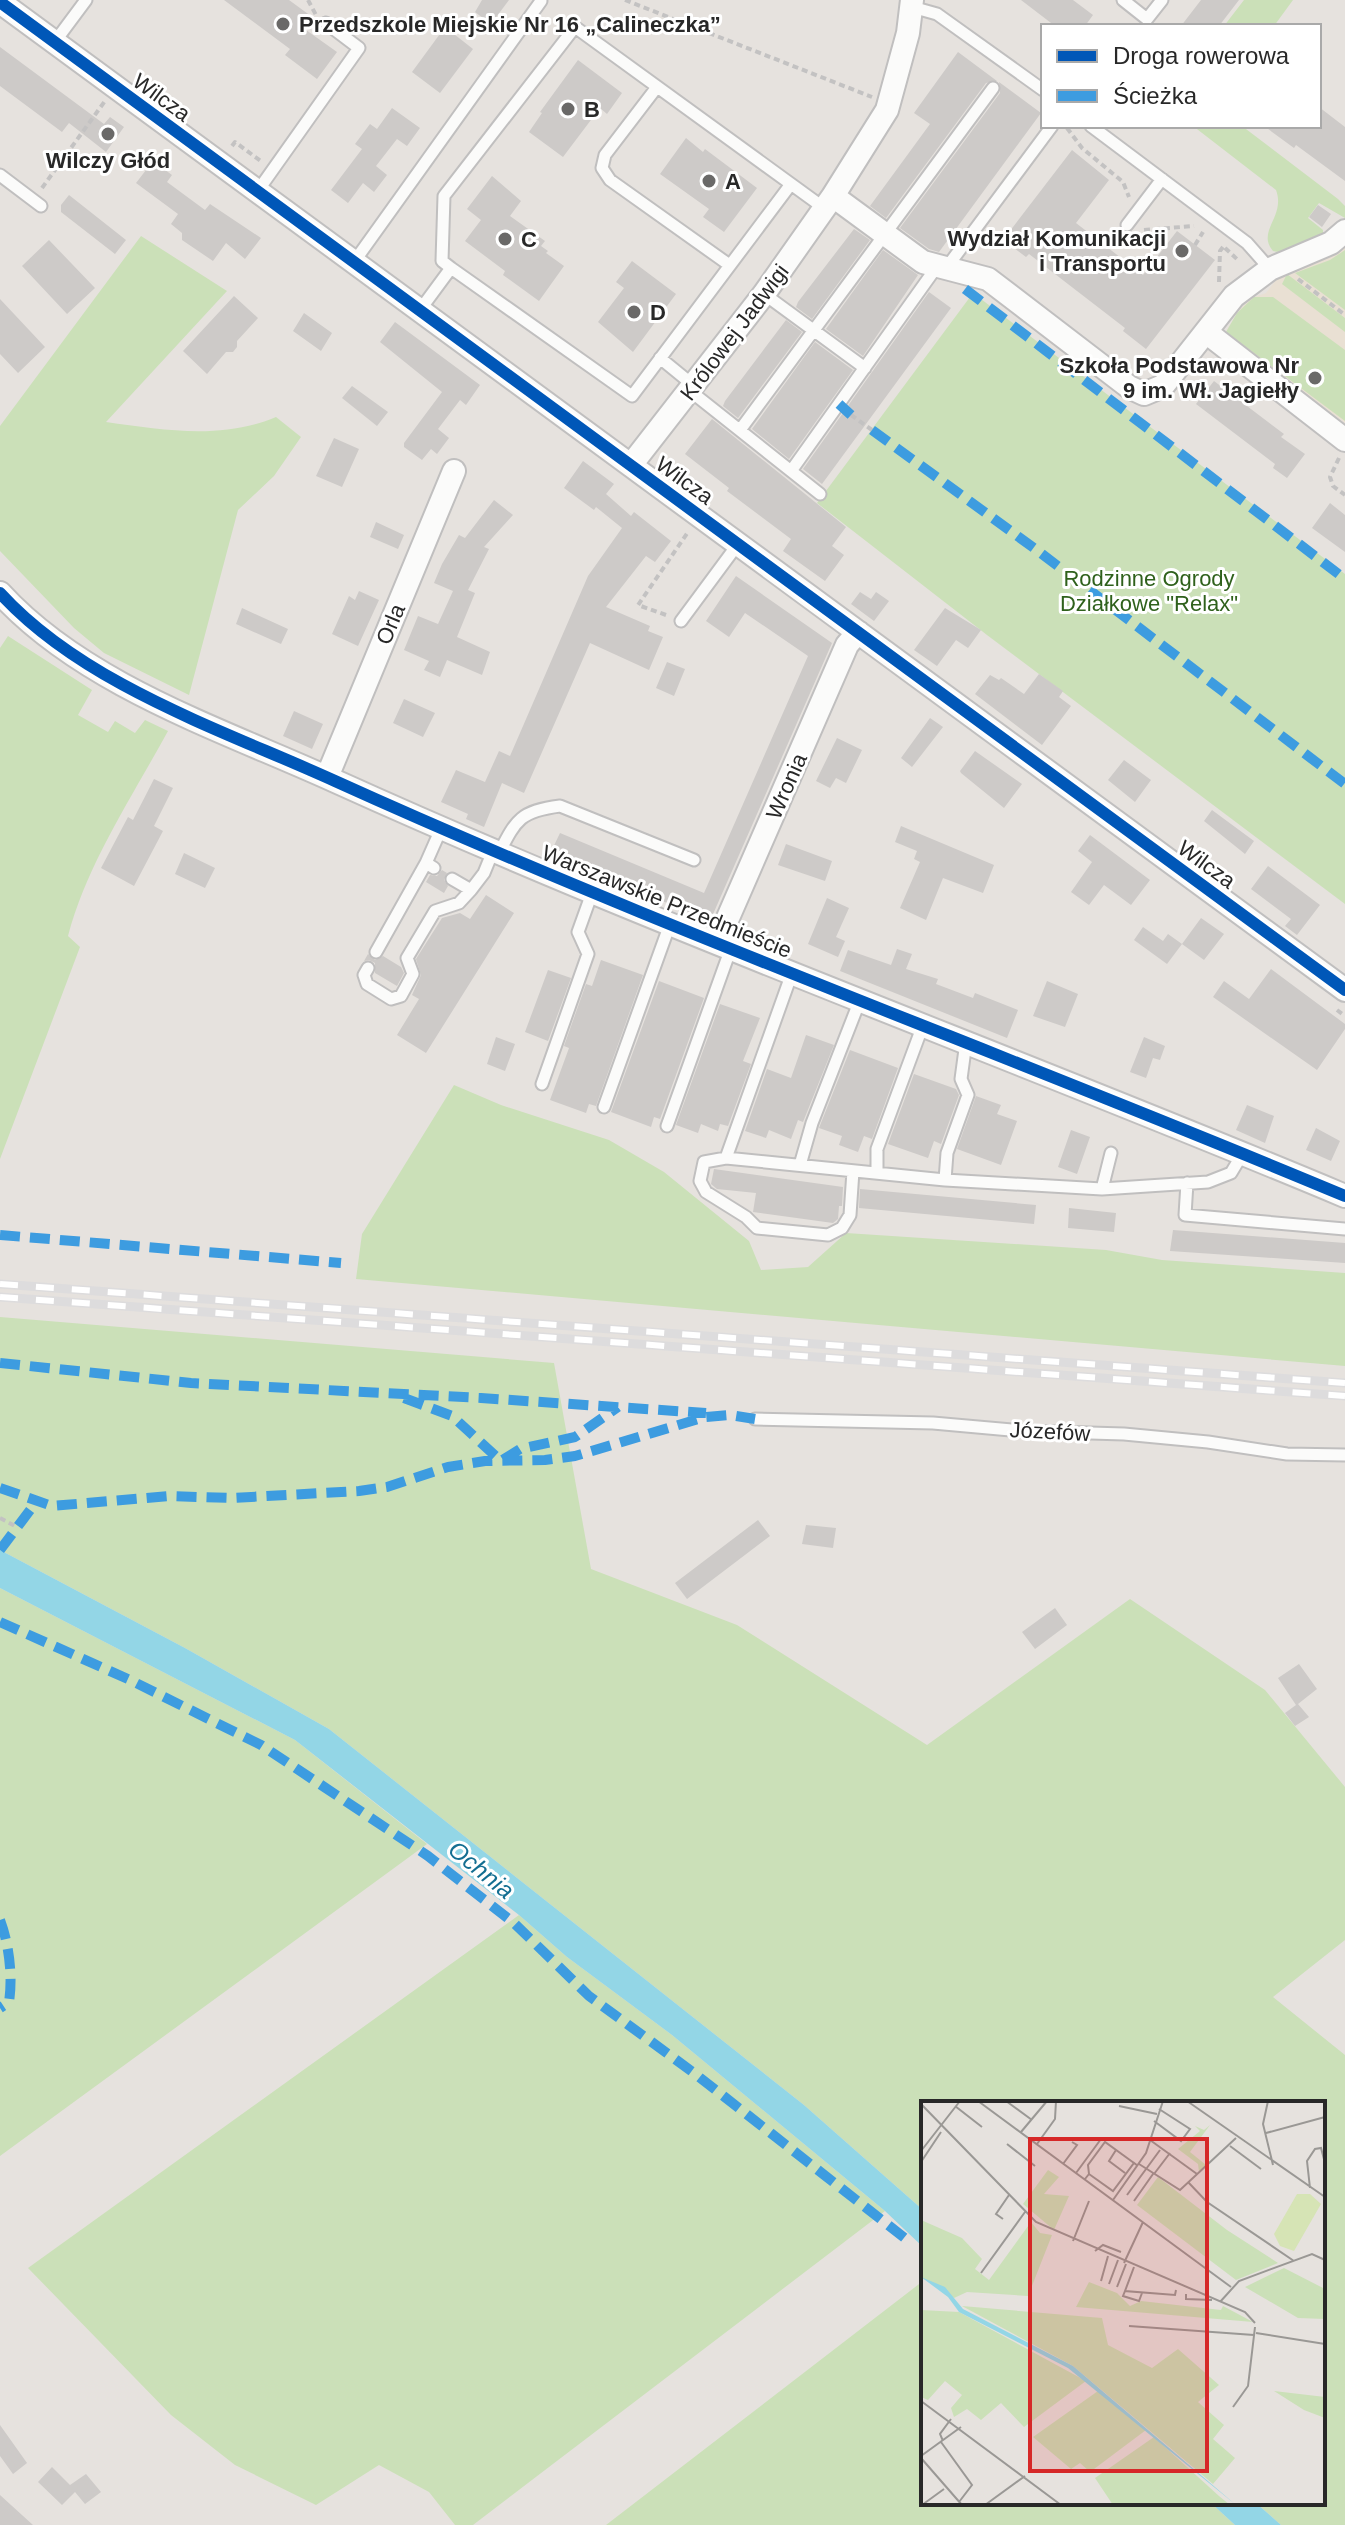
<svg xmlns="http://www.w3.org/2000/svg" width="1345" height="2525" font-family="Helvetica,sans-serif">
  <rect width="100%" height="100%" fill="#e6e2de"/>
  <!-- education -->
  <path fill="#e9e0d3" d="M1345,247V423L1225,333L1240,309L1251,298L1266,293L1280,275L1329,257Z"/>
  <!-- green -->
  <path fill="#cbe0b8" d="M1244,0H1293L1274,26H1224Z
    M1193,126H1242L1338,199L1345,206V218L1319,203L1308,218L1323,230V234C1311,244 1288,255 1273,251C1256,231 1286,217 1276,190Z
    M141,236L227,291L106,422C164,430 221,440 276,417L301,437L274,476L238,510L189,695L104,653L74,628L0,551V426Z
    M1345,250V310L1295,273L1330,260Z
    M1287,274L1345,318V332L1282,284Z
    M973,293L1345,574V904L987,635L817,503Z
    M1254,297H1273L1345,350V421L1226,332L1237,313Z
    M8,636L92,690L78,715L108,732L115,721L135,733L145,720L168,731C132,797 87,864 68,936L80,947L0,1159V648Z
    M454,1085L501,1105L609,1140L664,1172L749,1241L761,1270L808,1267L846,1233L1106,1250L1162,1260L1345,1273V1366L356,1279L362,1234Z
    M0,1317L554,1363L591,1569L737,1625L927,1745L1130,1599L1265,1690L1345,1787V1940L1273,1997L1345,2055V2525H1281L1256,2503H1323V2103H923V2210L804,2105L329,1729L185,1648L0,1550Z
    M0,1588L295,1740L427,1844L0,2156Z
    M519,1915L567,1957L672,2035L885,2211L473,2525H455L429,2492L379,2465L316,2505L235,2465L171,2415L28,2268Z
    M923,2281V2503H1211L1235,2525H606Z"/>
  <!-- water -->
  <path fill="#93d6e6" d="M0,1550L185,1648L329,1729L804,2105L923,2210V2247L885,2211L672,2035L567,1957L519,1915L295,1740L0,1588Z
    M1211,2503H1256L1281,2525H1235Z"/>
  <!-- building -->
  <path fill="#cdcac8" d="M224,0H289L315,19L306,30L337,52L317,79L285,55L290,49Z
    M482,0H509L491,24L475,12Z
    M1021,0H1073L1093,15L1085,26H1055Z
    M1201,0H1239L1219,26H1181Z
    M445,27L473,49L440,93L412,72Z
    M0,47L104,124L110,117L124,127L106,152L69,123L62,132L0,86Z
    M958,52L997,81L986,83L886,218L870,206L930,124L914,113Z
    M578,60L622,93L607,114L600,108L563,157L529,132L542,113L540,112Z
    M999,82L1041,113L939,252L929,249L900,228L1000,93Z
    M1319,107L1345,127V181L1296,145L1294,148L1264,126H1319Z
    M392,108L420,128L407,146L397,139L376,166L387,175L374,192L363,183L348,203L331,190L362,149L355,144L370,124L377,129Z
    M686,138L703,152L705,149L757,188L724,232L703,217L709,209L660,174Z
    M1072,150L1109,180L1076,223L1143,275L1177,231L1215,260L1146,349L1123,331L1125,328L1029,254L1026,257L1003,240Z
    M153,161L172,175L167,182L205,210L210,204L261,238L245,259L226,243L213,261L182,240V233L171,224L178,214L136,183Z
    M492,176L521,201L510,216L545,241L541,246L548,251L546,253L564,266L539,301L503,275L505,271L465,241L481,220L467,209Z
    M69,195L126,240L115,254L61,212V205Z
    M1318,205L1331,214L1322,227L1309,217Z
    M854,229L870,240L812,319L796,307L798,302Z
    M49,240L95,288L67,314L22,266Z
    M883,250L918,275L863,356L826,329Z
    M632,261L676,294L633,352L598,322L624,288L616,282Z
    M929,292L951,308L822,484L803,469Z
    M234,296L258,318L237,341V347L233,352H226L207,374L183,351Z
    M0,299L45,347L18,373L0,354Z
    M304,313L332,333L321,351L293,331Z
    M786,320L802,332L738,418L723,406L725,401Z
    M395,322L480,385L466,405L460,400L438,429L449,438L437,454L431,449L422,460L404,447V443L442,392L380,342Z
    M815,342L853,370L789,459L752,429Z
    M1214,381L1284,434L1281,437L1305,454L1287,478L1273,468L1275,464L1196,404Z
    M352,386L388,412L377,426L342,398Z
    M712,419L846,527L832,546L844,555L825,581L783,551L791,539L727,491L729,488L685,454Z
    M334,438L359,449L342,487L316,476Z
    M583,461L614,484L606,494L631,516L634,512L671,541L655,562L646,556L606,607L650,626L648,631L663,637L649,670L590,643L524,793L502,783L484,827L466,819L468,814L441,802L456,770L485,782L499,751L510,756L588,576L622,528L596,507L594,510L564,488Z
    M494,500L513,515L484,547L489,549L468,590L475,593L457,637L490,652L482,675L447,660L440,677L424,670L429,661L404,650L418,616L438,624L453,591L434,583L442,564L459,535L465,538Z
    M1330,503L1345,515V552L1312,528Z
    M376,522L404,535L398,549L370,537Z
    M736,576L832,643L710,921L550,854L560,833L704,893L808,656L745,613L729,637L706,621Z
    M359,591L379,600L358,646L332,634L349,596L355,600Z
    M860,592L871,599L876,592L889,601L874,621L851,604Z
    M242,608L288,629L281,644L236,624Z
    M945,608L981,630L968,648L956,640L937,666L914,650Z
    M667,662L685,669L674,696L656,688Z
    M1039,674L1063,691L1059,697L1071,706L1042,745L975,694L990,675L999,680L1001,678L1024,694Z
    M404,699L435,713L423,737L393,723Z
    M294,711L323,724L312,749L283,736Z
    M930,718L943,727L912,767L901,758Z
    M837,738L862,750L846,783L836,778L830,788L816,781Z
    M975,751L1022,784L1004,808L961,773L960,771Z
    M1124,760L1151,780L1135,802L1108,780Z
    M154,779L173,788L154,826L163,831L134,886L101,868L128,817L133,820Z
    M1212,810L1254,841L1245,854L1204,821Z
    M901,826L994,865L983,893L943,878L926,920L900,908L920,862L914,859L917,851L895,842Z
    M1090,835L1150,880L1131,905L1104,885L1089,905L1071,892L1092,862L1078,851Z
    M786,844L832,861L825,881L778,865Z
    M184,853L215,868L205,888L175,874Z
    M1268,866L1320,905L1297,935L1285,926L1291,919L1251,889Z
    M442,870L447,873L444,880L448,886L444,893L426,882L430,875L437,876Z
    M486,895L514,913L426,1053L397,1035L419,999L412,995L421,975L416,959L442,918L460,913L470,919Z
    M827,898L849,908L836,937L845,941L838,957L808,944Z
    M1201,918L1224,934L1204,960L1182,944Z
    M1143,927L1163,941L1168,934L1182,944L1167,964L1134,940Z
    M897,949L912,954L906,969L938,979L936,984L973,998L975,993L1018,1010L1007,1038L840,971L848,950L891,965Z
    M368,954L375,960L383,956L401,967L404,973L397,986L375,973V963L369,960L364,961Z
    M601,960L643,975L596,1106L589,1104L586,1113L550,1100L569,1048L564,1046L586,984L592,986Z
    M1271,969L1345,1024V1029L1317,1070L1213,997L1224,981L1249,999Z
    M548,970L571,978L548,1041L525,1032Z
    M659,981L704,998L660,1119L654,1117L651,1127L611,1112Z
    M1047,981L1078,994L1065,1027L1033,1016Z
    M720,1004L760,1018L743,1061L751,1064L728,1126L720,1124L718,1131L701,1124L698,1133L676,1125Z
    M806,1035L834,1045L803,1122L798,1120L791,1139L769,1130L766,1138L745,1131L767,1069L791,1078Z
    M496,1037L515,1044L505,1071L487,1064Z
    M1144,1037L1165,1046L1160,1060L1153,1058L1146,1078L1130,1072Z
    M850,1050L898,1068L872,1139L864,1136L858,1152L839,1145L842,1136L819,1128Z
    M914,1074L956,1089L959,1095L941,1144L934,1141L928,1158L888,1144Z
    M976,1096L1001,1105L997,1114L1017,1121L1001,1165L957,1149Z
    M1247,1105L1274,1116L1265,1143L1236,1130Z
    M1316,1128L1340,1141L1331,1161L1306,1150Z
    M1071,1130L1090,1137L1077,1174L1058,1167Z
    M714,1169L843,1187L842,1206H839L838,1219L833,1223L753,1212L756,1193L717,1189L711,1184Z
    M860,1189L1036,1205L1034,1224L859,1208Z
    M1069,1208L1116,1213L1114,1232L1068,1228Z
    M1173,1230L1345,1243V1263L1170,1251Z
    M758,1520L770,1536L687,1599L675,1583Z
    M806,1525L836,1528L833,1548L802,1544Z
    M1055,1608L1067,1625L1035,1649L1022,1632Z
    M1299,1664L1317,1689L1298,1704L1309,1717L1295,1726L1285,1713L1296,1705L1278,1678Z
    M0,2425L27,2463L13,2474L0,2456Z
    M52,2467L70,2485L86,2474L101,2492L85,2504L75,2492L62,2505L38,2482Z
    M0,2495L33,2525H0Z"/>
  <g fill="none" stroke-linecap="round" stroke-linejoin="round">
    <defs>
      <path id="lane" d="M1123,0L1147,19L1162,0
        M912,7L937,14L1043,90
        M54,43L86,0
        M657,87L605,155L602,168L610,180L728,264
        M1091,126L1247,243L1270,269
        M0,175L41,206
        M257,192L359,48L326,23
        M1127,225L1162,179
        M354,262L541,1
        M947,267L1052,126
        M451,268L442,261L444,196L575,27L791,184
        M764,294L865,368
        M420,310L451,268L632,396L791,184L824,208
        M660,358L693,385
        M689,390L820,494
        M740,430L993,88
        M791,471L938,265
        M681,621L738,544
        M499,853C516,820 520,811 560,806L694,860
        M434,868L426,863L441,829
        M452,879L471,890L484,873L493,851
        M376,952L426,863
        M368,968L364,975L367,984L391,999L401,996L413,974L407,958L435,911L459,903L471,890
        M792,973L726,1158L945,1180L1102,1189L1111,1153
        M542,1084L588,954L578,932L592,893
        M604,1107L670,924
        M667,1126L731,948
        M726,1158L704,1162L700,1181L706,1192L746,1217L757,1228L828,1235L842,1228L850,1215L853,1171
        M800,1165L812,1123L860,1000
        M877,1173V1149L923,1025
        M945,1180L947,1153L968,1095L961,1079L966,1042
        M1187,1183L1185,1215L1345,1229
        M1102,1189L1208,1182L1231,1173L1243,1153
        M755,1419L933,1423L1022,1431L1124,1434L1208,1442L1287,1454L1345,1455"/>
      <path id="street" d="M0,2L1345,990
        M833,196L923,262L988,279L1129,387L1144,394L1163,386L1234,296L1270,269L1331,243L1345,231
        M1206,332L1345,440
        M631,465L764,294L833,196L887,110L908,33L912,0
        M0,593C84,685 223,730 335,781C666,931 1009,1055 1345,1196
        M327,777L454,471
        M717,943L847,645L858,632"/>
    </defs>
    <!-- lane casing -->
    <use href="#lane" stroke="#c0bfbf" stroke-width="15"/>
    <!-- street casing -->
    <use href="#street" stroke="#c0bfbf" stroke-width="26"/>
    <!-- path -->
    <path stroke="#c3c2c2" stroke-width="4" stroke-dasharray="6 4" stroke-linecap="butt" d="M308,0L316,15
      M625,0L872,97
      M1067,128L1082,148L1123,182L1129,197
      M232,146L235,142L262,162
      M42,188L105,101
      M1144,230L1194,226
      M1195,245L1203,232
      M1109,248L1119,236
      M1225,248L1239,261
      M1298,279L1345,315
      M1219,282L1220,251L1223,247L1221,245
      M851,415L872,430
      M1339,458L1330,477L1333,486L1345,495
      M666,615L638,605L688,532
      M1337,1010L1345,1016
      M0,1518L17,1527"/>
    <!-- lane -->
    <use href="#lane" stroke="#fbfbfa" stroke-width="11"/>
    <!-- street -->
    <use href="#street" stroke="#fbfbfa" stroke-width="22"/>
    <defs>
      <path id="rail" d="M0,1284L1345,1383
        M0,1297L1345,1396"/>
    </defs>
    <!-- rail casing -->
    <use href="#rail" stroke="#dddcdd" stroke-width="9"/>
    <!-- rail -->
    <use href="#rail" stroke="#fff" stroke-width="6" stroke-dasharray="18" stroke-linecap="butt"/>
    <!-- quiet -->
    <path stroke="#3d9ce0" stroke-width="10" stroke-dasharray="20 10" stroke-linecap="butt" d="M965,289L1345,579
      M839,404L851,415
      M872,430L1038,551L1345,784
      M0,1235L341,1263
      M0,1363L191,1383L481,1398L706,1413
      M404,1398L452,1416L501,1461L520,1449L575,1437L618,1407
      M0,1488L52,1506L169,1496L231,1498L359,1491L387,1487L448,1467L485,1461L545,1460L575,1456L705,1417L730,1415L755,1419
      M0,1550L37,1501
      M0,1622L128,1679L261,1745L428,1856L514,1923L589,1996L694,2073L906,2239
      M0,1920C9,1944 13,1976 9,2002L0,2008"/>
    <defs>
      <path id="cycleway" d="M0,2L1345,990
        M0,593C84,685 223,730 335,781C666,931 1009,1055 1345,1196"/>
    </defs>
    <!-- cycleway casing -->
    <use href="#cycleway" stroke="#fff" stroke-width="17"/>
    <!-- cycleway -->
    <use href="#cycleway" stroke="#0057b8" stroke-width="12"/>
  </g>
  <!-- markers -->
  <g fill="#6a6968" stroke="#fff" stroke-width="3">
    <circle cx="283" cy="24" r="8"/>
    <circle cx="568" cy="109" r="8"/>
    <circle cx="108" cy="134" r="8"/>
    <circle cx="709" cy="181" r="8"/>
    <circle cx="505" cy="239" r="8"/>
    <circle cx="1182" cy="251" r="8"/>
    <circle cx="634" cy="312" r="8"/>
    <circle cx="1315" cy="378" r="8"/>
  </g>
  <g text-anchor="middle" stroke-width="6" stroke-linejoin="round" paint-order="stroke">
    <!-- poi labels -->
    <g font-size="22" font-weight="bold" fill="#282828" stroke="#fff" text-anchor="start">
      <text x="299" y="32">Przedszkole Miejskie Nr 16 „Calineczka”</text>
      <text x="584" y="117">B</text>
      <text x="108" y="168" text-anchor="middle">Wilczy Głód</text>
      <text x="725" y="189">A</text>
      <text x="1166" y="246" text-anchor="end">Wydział Komunikacji<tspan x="1166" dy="25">i Transportu</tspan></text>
      <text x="521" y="247">C</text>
      <text x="650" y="320">D</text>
      <text x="1299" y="373" text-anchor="end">Szkoła Podstawowa Nr<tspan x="1299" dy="25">9 im. Wł. Jagiełły</tspan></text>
    </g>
    <!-- street labels -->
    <g font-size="22" fill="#282828" stroke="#fff">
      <text transform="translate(162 97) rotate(36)" y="8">Wilcza</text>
      <text transform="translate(734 332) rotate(-53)" y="8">Królowej Jadwigi</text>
      <text transform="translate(685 480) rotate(36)" y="8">Wilcza</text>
      <text transform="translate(390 624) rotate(-67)" y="8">Orla</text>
      <text transform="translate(786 786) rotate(-66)" y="8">Wronia</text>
      <text transform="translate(1207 864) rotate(36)" y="8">Wilcza</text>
      <text transform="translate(667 901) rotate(22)" y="8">Warszawskie Przedmieście</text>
      <text transform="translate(1050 1431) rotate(3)" y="8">Józefów</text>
    </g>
    <!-- park labels -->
    <g font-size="22" fill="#2f611c" stroke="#fff">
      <text x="1149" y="586">Rodzinne Ogrody<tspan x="1149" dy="25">Działkowe "Relax"</tspan></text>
    </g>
    <!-- water labels -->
    <g font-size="24" font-style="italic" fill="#136e91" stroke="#fff">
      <text transform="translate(481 1870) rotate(39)" y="8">Ochnia</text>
    </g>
  </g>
  <!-- overview -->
  <g transform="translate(921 2101)">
    <rect width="404" height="404" fill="#e6e2de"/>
    <path d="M289,24L269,51L285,64L278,71L277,63L257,48L279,30L274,25L283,29ZM127,69L138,76L123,93L148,95L133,129L102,103ZM237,76L306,129L357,162L315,179L216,104ZM0,119L41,137L61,158L54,168L68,179L110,121L119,132L131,134L107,195L46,191L33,197L0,176ZM363,167L404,188V218L377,217L324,186ZM168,181L196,192L209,205L220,200L300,209L302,205L332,221L155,206ZM41,205L181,217L187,244L231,267L257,248L298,284L277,301L303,324L292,338L314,357L292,383L152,265ZM0,209L38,211L165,280L103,326L80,302L60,319L46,308L33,316L30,307L41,294L24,280L7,299L0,296ZM177,290L225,329L169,371L159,362L150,368L112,336ZM353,290L404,296V317L383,309ZM233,336L298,395L309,404H192L174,377Z" fill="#cbe0b8"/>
    <path d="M376,93H389L400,103L373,150L359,145L353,133Z" fill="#d6e4b5"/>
    <path d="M0,176L24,186L42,208L152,265L315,404L147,267L38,211L27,196Z" fill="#93d6e6"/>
    <path fill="none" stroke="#9a9895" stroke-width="2" d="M57,0L310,186M85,0L111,19M266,0L404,96M347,0L342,23L352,64M0,3L115,121L324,211L334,222M34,5L61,26M198,5L236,13M233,20L260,40L269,28L238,8M100,31L126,0M345,32L404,16M229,39L276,73M86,43L114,65M116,43L134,18L135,0M309,45L340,68M195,49L188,60L204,72M0,50L39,0M0,61L20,31M142,63L156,44L151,41M218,63L259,89L315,37M155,72L180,38M168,73L167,64L184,41L213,62M233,73L249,52M164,78L168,73L192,90L213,62L217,65M267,81L286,101L373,160M389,87L386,60L394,48L400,47L404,62M206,94L239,49M192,99L225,52L242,0M213,100L232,73M82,118L75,113L88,94M152,140L168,100M174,150L182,144L200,151M203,162L222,121M213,166L204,190L254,194L255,189M60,172L104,111M180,180L187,155M188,183L197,159M196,186L205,163M204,190L202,195L218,200L221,192M265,193V198L291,199M299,201L318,180L391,153L404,159M208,225L333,234M335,232L404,243M0,300L140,404M312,306L327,285L334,226M22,340L19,333L30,318M20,341L51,384L38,401M0,355L40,326M0,357L41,404M1,404L23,388M64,404L104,375"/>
    <path fill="#d62828" fill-opacity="0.15" stroke="#d62828" stroke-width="4" d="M109,38H286V370H109Z"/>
    <rect width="404" height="404" fill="none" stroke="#282828" stroke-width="4"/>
  </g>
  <!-- legend -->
  <rect x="1041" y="24" width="280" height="104" fill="#ffffff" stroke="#a9a9a9" stroke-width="2"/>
  <rect x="1057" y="50" width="40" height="12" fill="#0057b8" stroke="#a9a9a9" stroke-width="2"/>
  <text x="1113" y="64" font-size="24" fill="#282828">Droga rowerowa</text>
  <rect x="1057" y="90" width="40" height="12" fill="#3d9ce0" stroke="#a9a9a9" stroke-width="2"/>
  <text x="1113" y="104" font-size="24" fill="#282828">Ścieżka</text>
</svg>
